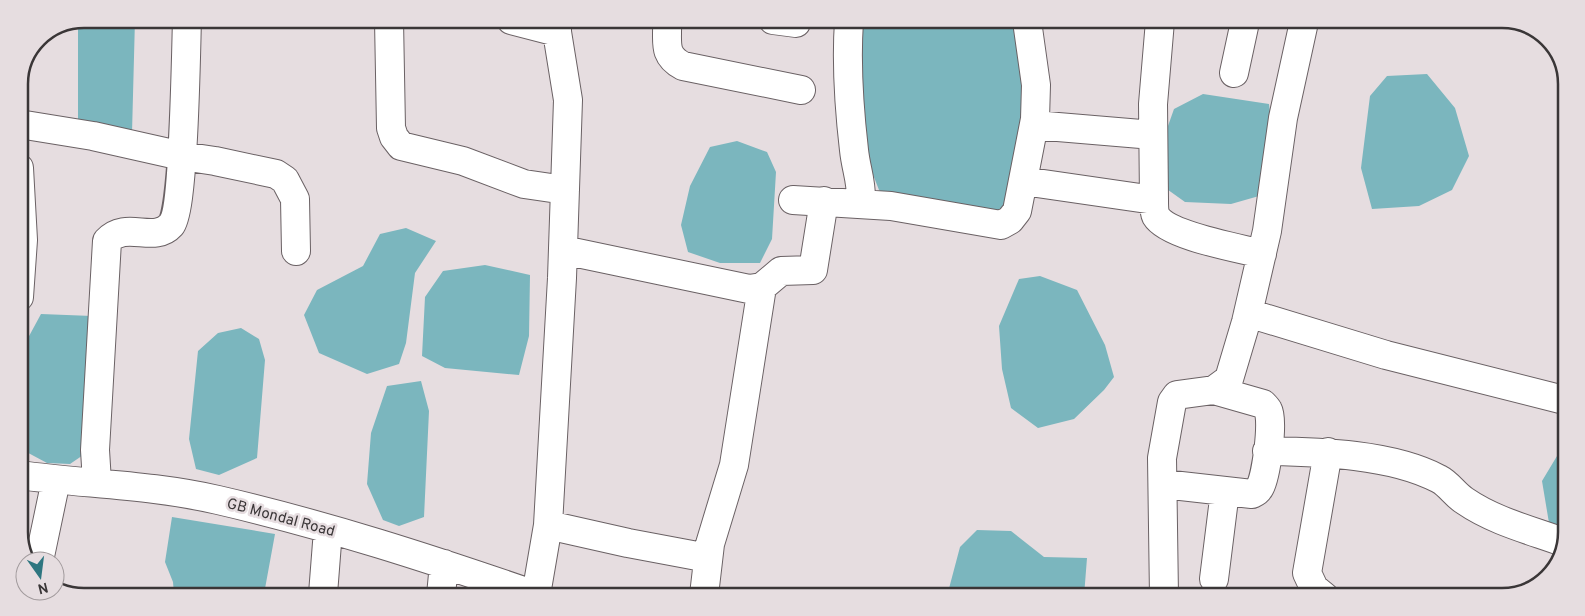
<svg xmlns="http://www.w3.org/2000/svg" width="1585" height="616" font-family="Overpass,sans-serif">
  <rect width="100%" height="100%" fill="#e6dde0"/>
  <!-- water -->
  <path fill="#7bb6be" d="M84,19H135L132,133L78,127V21Z
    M862,21H1014L1021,36L1025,112L1008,214L899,202L879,190L867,159L857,80Z
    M1427,74L1455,108L1469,156L1452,190L1419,206L1372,209L1361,168L1370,96L1387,76Z
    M1203,94L1269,104L1272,130L1259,196L1231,204L1185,202L1164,187L1163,140L1174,109Z
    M737,141L767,152L776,172L772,239L760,263H720L688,252L681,225L690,186L710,147Z
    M406,228L436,241L415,273L406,343L399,364L367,374L319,353L304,315L317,290L363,266L380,234Z
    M485,265L530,275L529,336L519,375L445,368L422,356L425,297L443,271Z
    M1040,276L1077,290L1105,345L1114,377L1104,390L1074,419L1038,428L1011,408L1002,369L999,326L1019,279Z
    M41,314L92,316L89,451L70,464L47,463L19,448L28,338Z
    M241,328L259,339L265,360L257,458L219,475L196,469L189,439L198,351L218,333Z
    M421,381L429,411L424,517L399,526L383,520L367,484L371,433L387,386Z
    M1563,446V531L1549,523L1542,481Z
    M172,517L275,534L264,594H174L173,582L165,562Z
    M977,530L1011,531L1044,557L1087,558L1084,596H947L960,547Z"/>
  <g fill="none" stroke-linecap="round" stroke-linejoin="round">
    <defs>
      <path id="minor" d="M389,20L391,128L394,137L401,146L463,161L524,184L565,190
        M511,20L557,32
        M667,20C668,42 662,55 683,66L801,90
        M773,20L796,23
        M849,21C846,64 849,107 854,150C856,170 862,181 861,203
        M1160,21L1153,104L1154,200C1154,205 1154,212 1156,216C1168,236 1239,248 1262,254
        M1234,73L1245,22
        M19,124L93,136L182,156L215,161L276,174L285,180L295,199L296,251
        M1034,125L1153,135
        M19,168L23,240L19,297
        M1023,181L1154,200
        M793,200L891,206L1001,225L1010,220L1017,211L1035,119L1036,85L1027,21
        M563,250L749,289L762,287L781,271L813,270L824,201
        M1248,313L1386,355L1564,400
        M1267,451C1320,452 1392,454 1439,479C1449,484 1455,495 1465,501C1494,521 1530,530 1563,542
        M19,475C86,484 153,485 218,500C326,525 431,559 535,595
        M97,482L95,450L107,241C126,220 154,244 171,225C184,210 186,49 187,19
        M1163,484L1252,494C1256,492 1258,491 1260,487C1266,476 1274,421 1268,410C1267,408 1265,406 1263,404L1214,390
        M548,525L628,543L708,558
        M39,561L56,480
        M1214,579L1225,491
        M323,594L328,530
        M441,595L444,564
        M536,595L548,525L562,278L568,100L557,32V20
        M704,595L710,544L734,465L762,287
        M1164,596L1162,458L1172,402L1177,395L1214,390L1229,379L1246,322L1267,231L1283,118L1304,22
        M1325,597L1314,588L1307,573L1328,452"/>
    </defs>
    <!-- minor casing -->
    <use href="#minor" stroke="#6a6164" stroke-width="30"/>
    <!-- minor -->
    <use href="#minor" stroke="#fff" stroke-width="28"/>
  </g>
  <g text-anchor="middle" stroke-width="5" stroke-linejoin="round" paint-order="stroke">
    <!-- street labels -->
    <g font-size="15" fill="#3a3637" stroke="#e6dde0">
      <text transform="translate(281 517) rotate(15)" y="5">GB Mondal Road</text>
    </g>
  </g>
  <!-- crop -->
  <path d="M0 0H1585V616H0ZM84 28H1502A56 56 0 0 1 1558 84V532A56 56 0 0 1 1502 588H84A56 56 0 0 1 28 532V84A56 56 0 0 1 84 28Z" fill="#e6dde0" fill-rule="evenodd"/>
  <path fill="none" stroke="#3a3637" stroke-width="2.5" d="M84 28H1502A56 56 0 0 1 1558 84V532A56 56 0 0 1 1502 588H84A56 56 0 0 1 28 532V84A56 56 0 0 1 84 28Z"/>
  <!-- north arrow -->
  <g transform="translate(40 576) rotate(166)"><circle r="24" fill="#e6dde0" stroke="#a19a9c"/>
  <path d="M0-4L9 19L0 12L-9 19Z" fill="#2e7680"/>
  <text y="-8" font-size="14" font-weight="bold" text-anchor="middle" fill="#3a3637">N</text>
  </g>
</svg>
